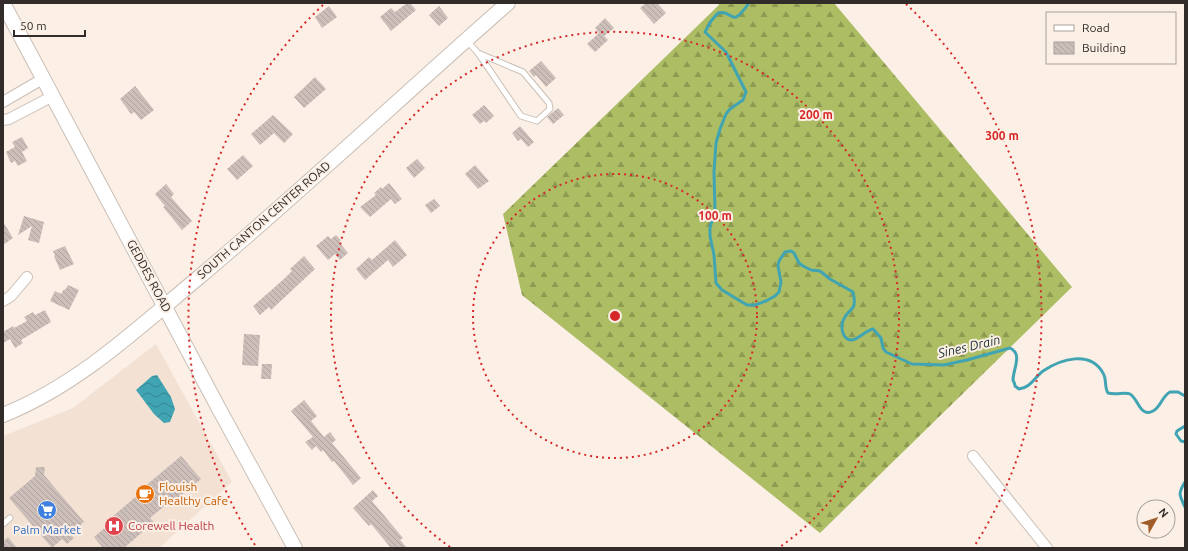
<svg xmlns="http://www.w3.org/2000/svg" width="1188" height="551" font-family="Ubuntu,sans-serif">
  <defs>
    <pattern id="forest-firs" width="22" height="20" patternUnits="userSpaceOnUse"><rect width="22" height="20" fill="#acbd64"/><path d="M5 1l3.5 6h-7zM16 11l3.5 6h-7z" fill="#8d9a52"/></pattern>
    <pattern id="water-waves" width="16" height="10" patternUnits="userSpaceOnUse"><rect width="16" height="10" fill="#41a4b3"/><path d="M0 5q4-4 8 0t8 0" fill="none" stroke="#378692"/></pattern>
    <pattern id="building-back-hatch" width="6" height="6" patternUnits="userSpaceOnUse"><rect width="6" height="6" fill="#ccbeb9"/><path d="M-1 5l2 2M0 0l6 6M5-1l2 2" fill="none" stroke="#b0a39f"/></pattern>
  </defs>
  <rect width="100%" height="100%" fill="#fbefe6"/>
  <!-- built -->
  <path fill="#f3e1d4" d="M156,344L232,482L159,548H3V436L73,408Z"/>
  <!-- forest -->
  <path fill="url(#forest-firs)" d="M718,3H834L1072,287L820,533L522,295L503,214L719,5Z"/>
  <!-- water -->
  <path fill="url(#water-waves)" d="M157,375L171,397L175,409L170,422L164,423L154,414L136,390L152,376Z"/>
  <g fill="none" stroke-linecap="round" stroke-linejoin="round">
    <!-- stream -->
    <path stroke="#41a4b3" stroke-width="3" d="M749,3C729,31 735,9 718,13L711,21L705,32L726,52L746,92L743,100L730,109L726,114L720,129L716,143L714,172L715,212L710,227V236L714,255L716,283L722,290L747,305H755L766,301L775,296L779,292L781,282L778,266L779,261L785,252L791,251L794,253L799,263L803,266L811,270L820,271L830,279L853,292C854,296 855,300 854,305C853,310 847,312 845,317C840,324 841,339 851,340C858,340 866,330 873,329L881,338L883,348L886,352L912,364L944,365L967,360L1010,348C1023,354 1013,369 1013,380C1014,382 1015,384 1015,386L1019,389C1030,388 1034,378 1043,371C1061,359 1090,350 1103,373C1107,379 1104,387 1108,393C1115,395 1126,392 1130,394C1138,398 1140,418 1153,411C1161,407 1162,396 1170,392H1178L1185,396
      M1185,426L1177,431L1176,434L1181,441L1185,442
      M1185,482C1178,493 1179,495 1185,507"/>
  </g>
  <!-- building -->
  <path fill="url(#building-back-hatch)" d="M407,3H410L416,10L391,31L380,17L391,8L395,12Z
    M646,3H657L666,13L654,24L640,8Z
    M329,6L337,17L322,28L315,17Z
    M439,6L448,18L439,26L429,15Z
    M605,18L614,28L604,36L608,40L595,52L587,44L599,33L595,28Z
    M541,61L556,78L546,87L536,75L534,77L529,71Z
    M315,77L326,89L304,108L294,97Z
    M135,86L154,110L141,120L134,112L131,114L120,99Z
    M484,105L494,116L486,123L484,121L480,124L472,115Z
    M558,108L564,115L553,124L547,117Z
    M273,115L293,134L284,143L274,133L260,145L251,134Z
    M520,126L534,142L528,147L521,139L518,141L512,133Z
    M22,137L28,148L22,152L27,161L18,166L15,161L11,163L6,152L15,147L12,142Z
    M243,155L253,166L237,180L227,169Z
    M417,159L425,168L414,178L406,168Z
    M475,165L489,181L478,189L465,174Z
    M389,183L402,199L395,204L391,199L370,217L360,207L376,195L374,193L381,187L382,189Z
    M166,184L174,194L171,197L192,221L182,230L163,207L165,206L155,194Z
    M434,199L440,206L431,213L425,205Z
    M24,216L44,222L39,243L28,240L32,226L18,235Z
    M3,222L13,238L3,245Z
    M336,235L341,240L339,242L348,253L340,260L335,254L328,260L316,246L328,236L331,239Z
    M395,240L407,255L393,267L388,260L365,280L356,269L369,257L372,260Z
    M65,246L74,264L60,270L54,256L55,255L53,251Z
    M304,256L315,269L271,310L269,307L260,315L253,306L284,279L292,271L290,269Z
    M68,285L79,290L69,310L50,301L55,291L61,294L64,289L65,290Z
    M45,310L51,322L21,340L23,343L15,348L10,339L3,343V332L13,326L14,328L27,321L24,317L33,312L35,315Z
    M244,334L260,335L258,366L242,365Z
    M262,364H272L271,379H261Z
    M304,400L317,416L311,421L324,437L330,432L336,440L332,443L361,478L353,485L334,461L332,462L323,450L321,452L316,446L312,450L305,442L313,437L291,411Z
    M181,456L201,479L176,500L174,498L150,518L154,522L124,548H103L94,537L114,520L112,517L139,494L137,493Z
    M36,467H45L44,475L84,522L70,534L74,538L67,544L62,539L52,548L9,498L35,476Z
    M373,490L378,496L372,501L403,538L400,540L407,548H391L371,524L369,526L353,508Z
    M8,537L17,548H3V542Z"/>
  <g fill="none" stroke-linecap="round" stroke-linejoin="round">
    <defs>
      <path id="service" d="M467,41L478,53L521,116L537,121L550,109L549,103L523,72L478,53
        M3,524L10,518"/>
      <path id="minor" d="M3,102L44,78
        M3,120L9,119L53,96
        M3,301L11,296L27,277
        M973,456L1047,548"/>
      <path id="secondary" d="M3,3L218,407L295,548
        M3,415C78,385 137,329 198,278C304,189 404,94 508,3"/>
    </defs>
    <!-- service casing -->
    <use href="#service" stroke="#cabfb6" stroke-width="7"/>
    <!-- minor casing -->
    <use href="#minor" stroke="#cabfb6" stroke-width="12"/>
    <!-- secondary casing -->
    <use href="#secondary" stroke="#cabfb6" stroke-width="16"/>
    <!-- service -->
    <use href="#service" stroke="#fff" stroke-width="5"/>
    <!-- minor -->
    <use href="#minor" stroke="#fff" stroke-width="10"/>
    <!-- secondary -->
    <use href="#secondary" stroke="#fff" stroke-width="14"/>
  </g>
  <!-- distance rings -->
  <g fill="none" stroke="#d62828" stroke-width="2" stroke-dasharray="2 4">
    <circle cx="615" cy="316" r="142"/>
    <path d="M450 547A284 284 0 1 1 780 547"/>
    <path d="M255 545A427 427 0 0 1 324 4M906 4A427 427 0 0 1 975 545"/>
  </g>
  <!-- icons -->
  <defs>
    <symbol id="cafe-disc" viewBox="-11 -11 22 22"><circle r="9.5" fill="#e8710a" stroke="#fbefe6"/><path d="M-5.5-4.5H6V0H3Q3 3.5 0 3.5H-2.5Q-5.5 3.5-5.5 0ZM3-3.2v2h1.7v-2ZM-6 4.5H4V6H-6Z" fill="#fff"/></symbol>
    <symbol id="supermarket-disc" viewBox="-11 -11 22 22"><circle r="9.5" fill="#3f7fe0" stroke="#fbefe6"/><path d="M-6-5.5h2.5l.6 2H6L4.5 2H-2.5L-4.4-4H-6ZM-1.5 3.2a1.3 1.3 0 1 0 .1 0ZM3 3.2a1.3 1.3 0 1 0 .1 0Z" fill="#fff"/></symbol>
    <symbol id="hospital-disc" viewBox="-11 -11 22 22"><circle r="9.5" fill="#e0444e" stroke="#fbefe6"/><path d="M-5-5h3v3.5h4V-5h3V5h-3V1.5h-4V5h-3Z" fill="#fff"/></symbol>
  </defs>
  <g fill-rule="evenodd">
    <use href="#cafe-disc" x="134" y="483" width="22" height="22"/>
    <use href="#supermarket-disc" x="36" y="499" width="22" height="22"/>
    <use href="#hospital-disc" x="103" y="515" width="22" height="22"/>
  </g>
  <g text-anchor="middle" stroke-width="4" stroke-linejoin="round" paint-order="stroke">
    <!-- street labels -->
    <g font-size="12" fill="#312c29" stroke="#fbefe6">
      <text transform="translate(264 220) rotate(-41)" y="4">SOUTH CANTON CENTER ROAD</text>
      <text transform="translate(149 276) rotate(62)" y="4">GEDDES ROAD</text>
    </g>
    <!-- food labels -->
    <g font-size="12" fill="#c56008" stroke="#fbefe6" text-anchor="start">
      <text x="159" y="491">Flouish<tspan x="159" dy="14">Healthy Cafe</tspan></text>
    </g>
    <!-- health labels -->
    <g font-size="12" fill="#be3a42" stroke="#fbefe6" text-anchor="start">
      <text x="128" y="530">Corewell Health</text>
    </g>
    <!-- shop labels -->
    <g font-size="12" fill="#366cbe" stroke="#fbefe6">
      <text x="47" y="534">Palm Market</text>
    </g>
    <!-- water labels -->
    <g font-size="13" font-style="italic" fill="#1a3134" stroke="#fbefe6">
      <text transform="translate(969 346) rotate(-13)" y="5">Sines Drain</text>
    </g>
  </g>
  <circle cx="615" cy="316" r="6" fill="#d62828" stroke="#fbefe6" stroke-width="2"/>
  <g font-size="12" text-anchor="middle" font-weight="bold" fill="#d62828" stroke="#fbefe6" stroke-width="4" stroke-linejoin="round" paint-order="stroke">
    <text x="816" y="119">200 m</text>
    <text x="1002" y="140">300 m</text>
    <text x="715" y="220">100 m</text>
  </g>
  <!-- border -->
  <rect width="1188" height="551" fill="none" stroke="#312c29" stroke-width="8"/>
  <!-- legend -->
  <rect x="1046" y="12" width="130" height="52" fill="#fbefe6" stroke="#aaa19a"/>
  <rect x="1054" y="25" width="20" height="6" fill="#ffffff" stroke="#aaa19a"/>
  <text x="1082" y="32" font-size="12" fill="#312c29">Road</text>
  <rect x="1054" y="42" width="20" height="12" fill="url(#building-back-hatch)" stroke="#aaa19a"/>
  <text x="1082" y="52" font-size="12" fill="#312c29">Building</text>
  <!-- north arrow -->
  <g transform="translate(1156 519) rotate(51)"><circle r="19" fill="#fbefe6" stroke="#aaa19a"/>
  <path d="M0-3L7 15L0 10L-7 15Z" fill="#9f5d2a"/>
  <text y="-6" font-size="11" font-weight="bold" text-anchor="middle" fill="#312c29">N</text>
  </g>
  <!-- scale -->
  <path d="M14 30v6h71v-6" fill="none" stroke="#312c29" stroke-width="2"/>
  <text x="20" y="30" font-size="12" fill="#312c29" stroke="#fbefe6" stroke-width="3" paint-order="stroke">50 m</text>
</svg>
